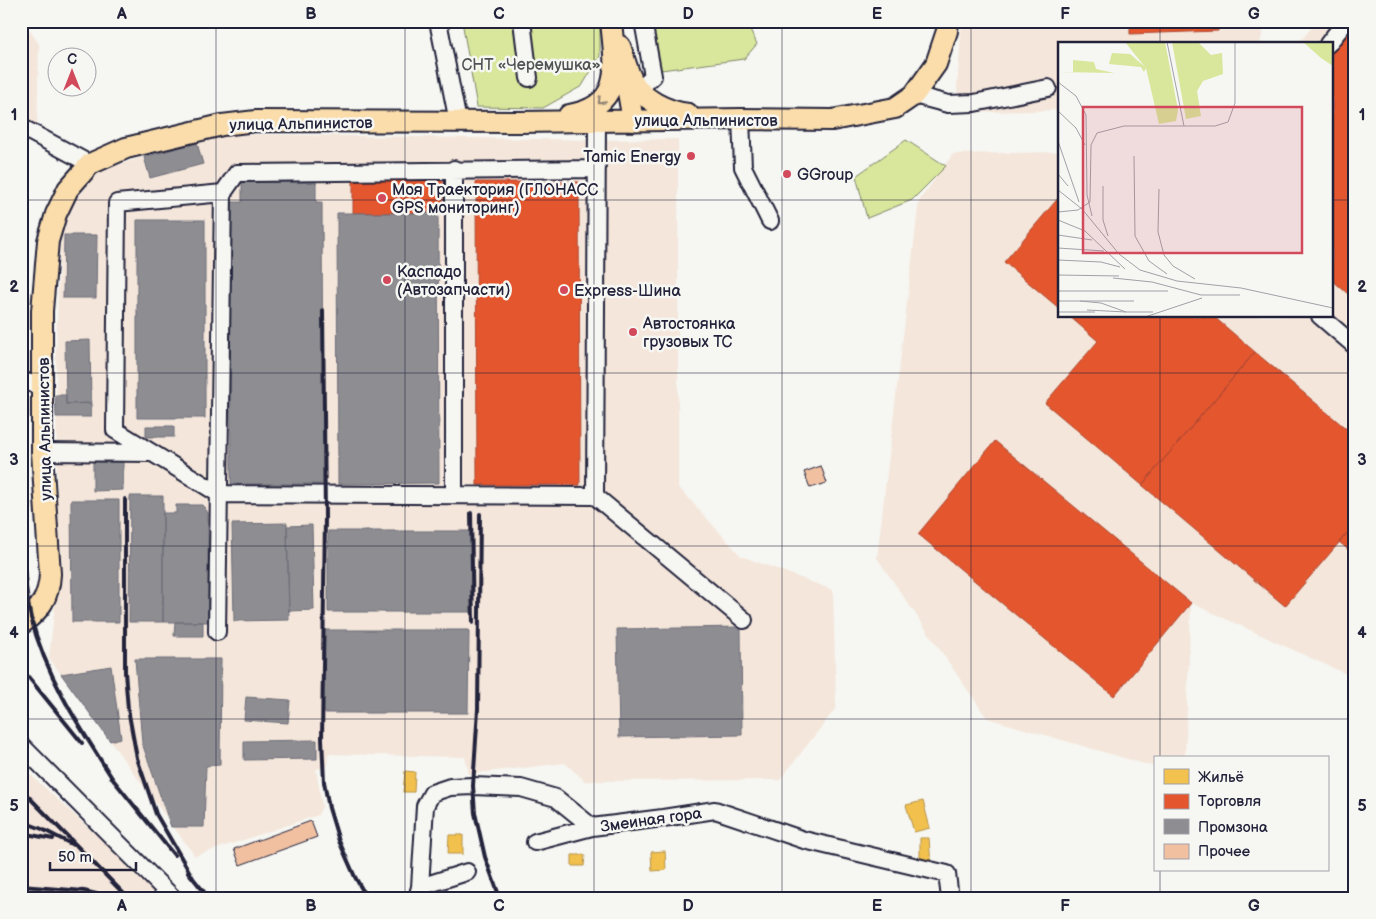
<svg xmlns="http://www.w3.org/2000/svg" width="1376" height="919" font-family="'Balsamiq Sans',sans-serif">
  <rect width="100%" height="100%" fill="#f6f6f2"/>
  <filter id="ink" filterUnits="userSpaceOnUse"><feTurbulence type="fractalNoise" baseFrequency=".02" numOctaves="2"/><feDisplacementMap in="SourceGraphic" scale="10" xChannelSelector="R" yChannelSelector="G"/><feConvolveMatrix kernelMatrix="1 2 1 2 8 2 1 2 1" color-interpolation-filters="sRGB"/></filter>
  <g filter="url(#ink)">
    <!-- built -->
    <path fill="#f4e6da" d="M21,21H23L39,44L37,125L21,122Z
      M962,21H1265L1260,44H1060V110L961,113L957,87Z
      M1317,21H1355V678L1191,603L1185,758H1155V767L987,718L877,558L919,201L953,154L1060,152V316H1332V44H1298Z
      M233,134L597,140L678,139V487L741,556L833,590L836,708L780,780L585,781L565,763L469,774L465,757L328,754L327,767L316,769L322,806L318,815L195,856L49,658L56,597L57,490L56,350L60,239L69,208L100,170L144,157Z
      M21,766L131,867L161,898H21Z"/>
    <!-- green -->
    <path fill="#d8e79b" stroke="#7d846b" d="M462,21H600V56L582,86L543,108L477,107Z
      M636,21H746L757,44L744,59L646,72Z
      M906,140L946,166L912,200L867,218L856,176Z"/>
    <!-- homes -->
    <path fill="#f2c14e" stroke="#b49148" d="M405,771L415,772L414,792H403Z
      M923,801L930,828L914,832L906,805Z
      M449,835H463V854H448Z
      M920,838H929L931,866L920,863Z
      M665,851L666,870L652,871L651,852Z
      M572,855H585L584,866H572Z"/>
    <!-- shops -->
    <path fill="#e4572e" stroke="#aa4732" d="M1130,21H1218V31L1130,34Z
      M1355,25V286L1348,294L1332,280V52Z
      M443,179V213H353V180Z
      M476,182H579L580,485H477Z
      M1060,196V309L1004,262Z
      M1069,316H1213L1255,352L1142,485L1045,403L1098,341Z
      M1255,352L1355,436V524L1285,606L1142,485Z
      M995,441L1191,603L1114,696L918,534Z
      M1355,524V555L1339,542Z"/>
    <!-- industry -->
    <path fill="#8d8d92" stroke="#6d6d78" d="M197,143L203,164L150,178L144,157Z
      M242,180H316V202H322L323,484H231L230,202H242Z
      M337,213H438L439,483L338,484Z
      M137,220H205V418H137Z
      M64,235H97L96,298H63Z
      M90,340L91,403L66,404L65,341Z
      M55,395H66V404L91,403V417H56Z
      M146,426H174V437H146Z
      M93,461H123V490L93,491Z
      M130,496H163V622H129Z
      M71,500H119V622H72Z
      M176,505H203L208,513V622H163V513H176Z
      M287,523L289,620L234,621L232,524Z
      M312,525L314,610L289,611L287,526Z
      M328,531H471V612H328Z
      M175,622H203V636H174Z
      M741,627L742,735L619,737L617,629Z
      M323,630H469L468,713H323Z
      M135,659H221L220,765L206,766L204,827H171L142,743Z
      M111,666L121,738L110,741L61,674Z
      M246,697L290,700L288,723L244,720Z
      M317,740V759L244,760V741Z"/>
    <!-- building -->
    <path fill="#f0c0a1" stroke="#22223b" d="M821,466L827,483L810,488L804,472Z
      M311,821L317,837L240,865L234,849Z"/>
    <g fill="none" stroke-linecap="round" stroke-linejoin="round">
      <defs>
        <path id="minor" d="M438,21L458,122
          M522,21L529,78
          M1328,44L1346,21
          M639,89L653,76L643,21
          M914,95L948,104L974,103L1048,88
          M741,119L743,167L770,221
          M21,127L90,164
          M454,169V495
          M597,169L237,173L223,193L117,203L115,430L219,494L595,496L744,620
          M1320,316L1355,346
          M21,380L42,387
          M42,452L152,453
          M595,496L597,121
          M217,632L223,193
          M21,745L173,898
          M535,842L592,827
          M420,887L467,872
          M417,898L420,887L425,806L432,793L450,787L473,786L521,788L556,798L592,827L663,818L715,810L804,840L947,874L950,898"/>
        <path id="major" d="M620,46C624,57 627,70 632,80C642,100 667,111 688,114
          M625,74L633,121
          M569,115C625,106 615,65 611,21
          M21,624C40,611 49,597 50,574L42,452V311L48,241L56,214L68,189L90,164L126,148L222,125L256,121L520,122L741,119L832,120L895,108L914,95L936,64L947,31L948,21"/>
      </defs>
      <!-- minor casing -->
      <use href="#minor" stroke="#22223b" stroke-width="20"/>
      <!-- major casing -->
      <use href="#major" stroke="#22223b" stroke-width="24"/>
      <!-- minor -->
      <use href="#minor" stroke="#f6f6f2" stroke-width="16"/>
      <!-- major -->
      <use href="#major" stroke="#faddab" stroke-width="20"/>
      <!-- rail -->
      <path stroke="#22223b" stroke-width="4" d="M21,74L25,128L23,554C25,575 26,597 31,618C47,679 81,729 114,781
        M323,310L325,517L322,739L324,782L329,808L339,841L355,877L367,898
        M125,499V672L128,709L137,758L156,814L193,878
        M471,513L473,623
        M480,514L478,709L473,786L475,813L485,857L500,898
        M21,668L82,743
        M111,777L174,855
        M21,789L128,898
        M21,821L42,829L73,845
        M21,833L53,839
        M188,872L209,898
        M21,886L84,891L113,898"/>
    </g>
    <!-- one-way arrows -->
    <defs><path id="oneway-chevron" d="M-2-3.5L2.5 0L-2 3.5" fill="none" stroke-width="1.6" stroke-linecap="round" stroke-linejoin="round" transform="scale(1.25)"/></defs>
    <use stroke="#8e8073" href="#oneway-chevron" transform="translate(601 101) rotate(135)"/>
  </g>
  <!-- grid -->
  <path fill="none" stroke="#22223b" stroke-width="1" stroke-opacity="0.55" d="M216,21V898M405,21V898M594,21V898M782,21V898M971,21V898M1160,21V44M21,200H1060M1332,200H1355M1160,316V758M21,373H1355M21,546H1355M21,719H1355M1160,870V898"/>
  <!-- markers -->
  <g fill="#d1495b" stroke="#f6f6f2" stroke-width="2">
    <circle cx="691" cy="156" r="5"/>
    <circle cx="787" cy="174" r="5"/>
    <circle cx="382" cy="198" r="5"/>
    <circle cx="387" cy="280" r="5"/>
    <circle cx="564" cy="290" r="5"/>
    <circle cx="633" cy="332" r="5"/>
  </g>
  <g text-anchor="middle" stroke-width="5" stroke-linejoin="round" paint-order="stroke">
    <!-- park labels -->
    <g font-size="16" fill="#505353" stroke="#f6f6f2">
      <text x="531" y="70">СНТ «Черемушка»</text>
    </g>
    <!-- street labels -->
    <g font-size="16" fill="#22223b" stroke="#f6f6f2">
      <text x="706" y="126">улица Альпинистов</text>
      <text transform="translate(301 123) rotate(-1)" y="6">улица Альпинистов</text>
      <text transform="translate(44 429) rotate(-91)" y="6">улица Альпинистов</text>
      <text transform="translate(651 819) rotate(-8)" y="6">Змеиная гора</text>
    </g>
    <!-- poi labels -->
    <g font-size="16" fill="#22223b" stroke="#f6f6f2" text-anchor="start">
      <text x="681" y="162" text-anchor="end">Tamic Energy</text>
      <text x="797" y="180">GGroup</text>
      <text x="392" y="195">Моя Траектория (ГЛОНАСС<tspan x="392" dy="18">GPS мониторинг)</tspan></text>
      <text x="397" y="277">Каспадо<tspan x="397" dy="18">(Автозапчасти)</tspan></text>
      <text x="574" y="296">Express-Шина</text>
      <text x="643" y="329">Автостоянка<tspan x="643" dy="18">грузовых ТС</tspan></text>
    </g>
  </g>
  <!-- overview -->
  <g transform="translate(1058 42)">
    <rect width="275" height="275" fill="#f6f6f2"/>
    <path d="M67,0H107L120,68L118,79L101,82L88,26L86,30L83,25L51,22L54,11L72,12L87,25ZM114,0H140L153,13L164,11L165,32L145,39L139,49L143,74L128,77ZM245,0H275V24L263,16ZM15,18L36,20L38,27L56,31L0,30H15Z" fill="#d8e79b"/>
    <path fill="none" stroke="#a1a1a9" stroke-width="1" d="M109,0L126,84M0,40L18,54L28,73L29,153L34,174M0,69L18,86L27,103M0,99L21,160M76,114L77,194L91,219L109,232M0,132L10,144M45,144V178L50,194M101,147L100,190L106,213L115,224L137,237M0,148L24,167L61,212L82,228L119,239L183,246L275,266M0,170L20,168L32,160L33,103L39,91L66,84H157L170,80L177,61V0M0,178L27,189L67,227M0,193L34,198M0,206L46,209M0,218L43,220L62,225M0,233L61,234M55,236L94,240L143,253H182M0,249H110M0,259H76M22,259L43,261L68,270L29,268M0,270H37M68,270H95M87,275L144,256"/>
    <path fill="#d1495b" fill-opacity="0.15" stroke="#d1495b" stroke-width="2.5" d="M25,65H244V211H25Z"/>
    <rect width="275" height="275" fill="none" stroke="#22223b" stroke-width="2.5"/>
  </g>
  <!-- margin -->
  <rect width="1376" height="919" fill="none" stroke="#f6f6f2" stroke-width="55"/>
  <!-- legend -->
  <rect x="1154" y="756" width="175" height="115" fill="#f6f6f2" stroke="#a1a1a9"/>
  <rect x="1164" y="769" width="25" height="15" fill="#f2c14e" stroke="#a1a1a9"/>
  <text x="1198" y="782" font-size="15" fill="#22223b">Жильё</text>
  <rect x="1164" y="794" width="25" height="15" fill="#e4572e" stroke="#a1a1a9"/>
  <text x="1198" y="806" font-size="15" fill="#22223b">Торговля</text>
  <rect x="1164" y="819" width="25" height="15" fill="#8d8d92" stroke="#a1a1a9"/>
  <text x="1198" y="832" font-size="15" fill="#22223b">Промзона</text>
  <rect x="1164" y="844" width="25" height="15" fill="#f0c0a1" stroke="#a1a1a9"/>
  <text x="1198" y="856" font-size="15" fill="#22223b">Прочее</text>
  <!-- north arrow -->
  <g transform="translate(72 72)"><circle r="24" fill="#f6f6f2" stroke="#a1a1a9"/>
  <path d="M0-4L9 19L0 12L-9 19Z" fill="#d1495b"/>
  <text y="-8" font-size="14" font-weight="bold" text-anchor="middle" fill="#22223b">С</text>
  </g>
  <!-- scale -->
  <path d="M50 862v8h86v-8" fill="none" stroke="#22223b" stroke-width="2.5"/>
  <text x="58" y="862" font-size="15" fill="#22223b" stroke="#f6f6f2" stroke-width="4" paint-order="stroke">50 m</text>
  <rect x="28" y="28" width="1320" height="864" fill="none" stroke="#22223b" stroke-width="2"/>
  <g font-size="16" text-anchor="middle" font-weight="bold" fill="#22223b">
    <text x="122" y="19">A</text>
    <text x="311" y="19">B</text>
    <text x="499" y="19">C</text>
    <text x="688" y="19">D</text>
    <text x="877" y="19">E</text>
    <text x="1065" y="19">F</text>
    <text x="1254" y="19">G</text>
    <text x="14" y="120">1</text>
    <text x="1362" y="120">1</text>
    <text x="14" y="292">2</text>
    <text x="1362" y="292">2</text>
    <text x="14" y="465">3</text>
    <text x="1362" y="465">3</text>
    <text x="14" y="638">4</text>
    <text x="1362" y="638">4</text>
    <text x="14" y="811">5</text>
    <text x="1362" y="811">5</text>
    <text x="122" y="911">A</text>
    <text x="311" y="911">B</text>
    <text x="499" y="911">C</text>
    <text x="688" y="911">D</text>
    <text x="877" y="911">E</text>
    <text x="1065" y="911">F</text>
    <text x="1254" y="911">G</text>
  </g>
</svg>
